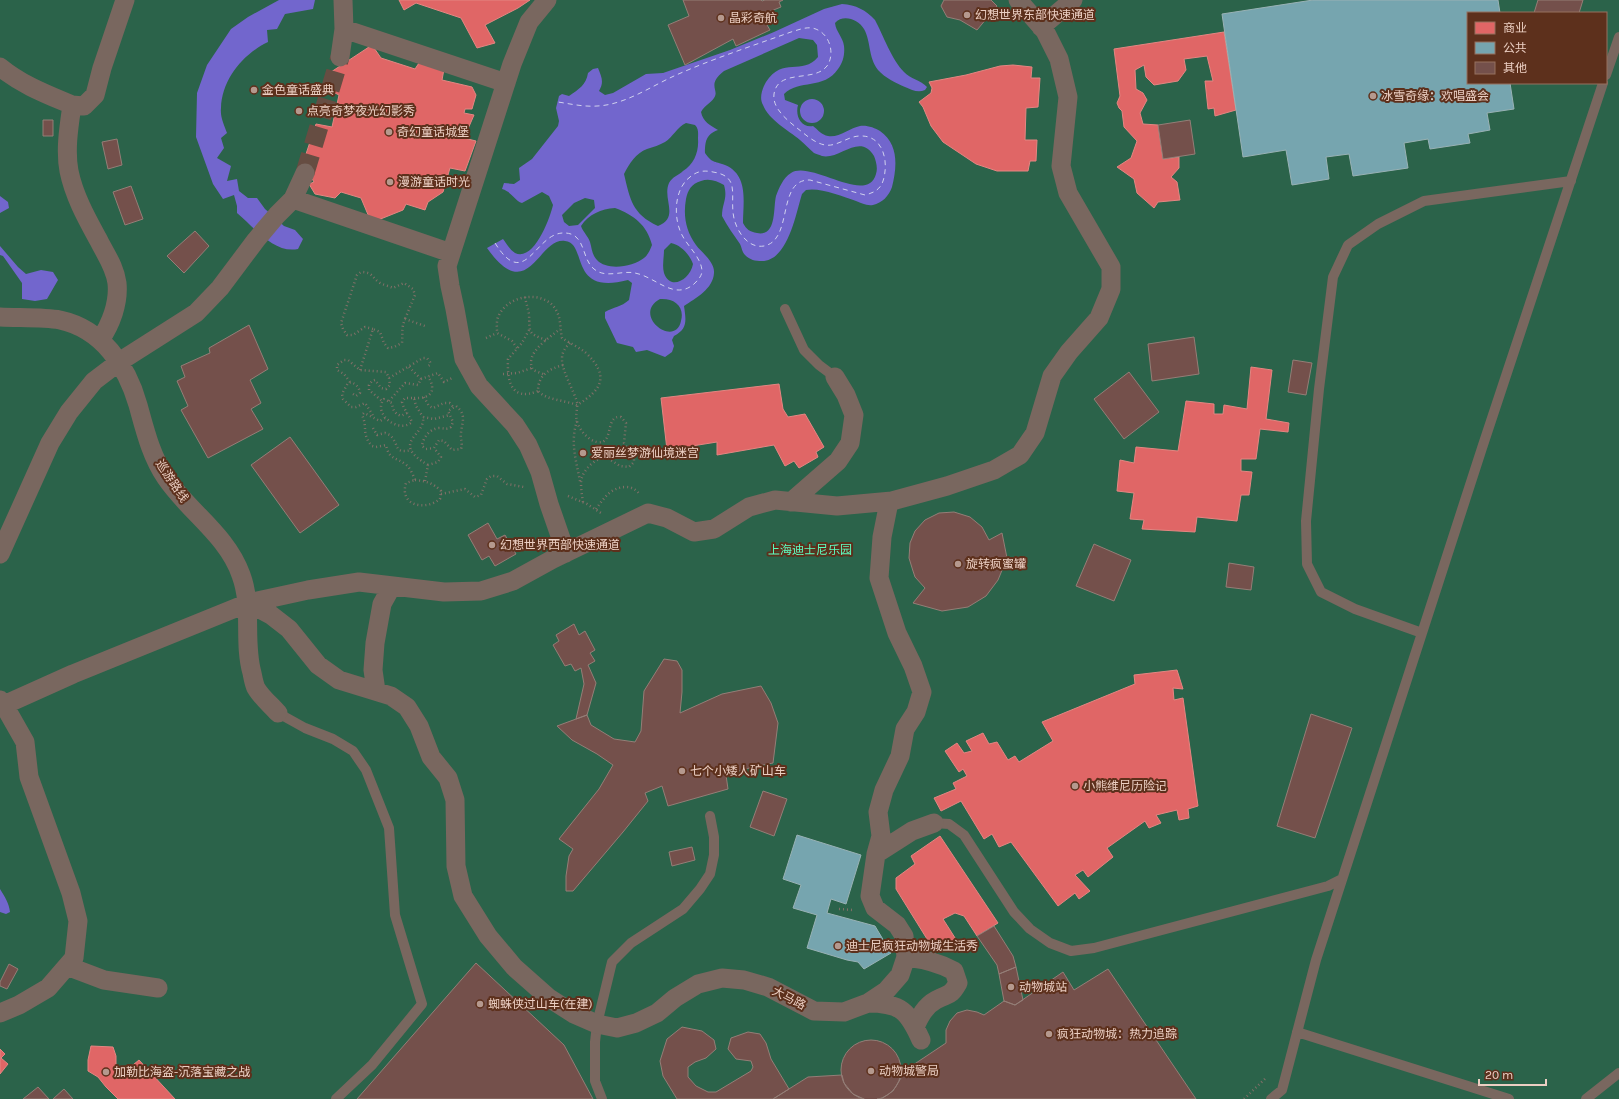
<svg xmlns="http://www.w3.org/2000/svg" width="1619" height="1099" font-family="Karla,'Noto Sans SC',sans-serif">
  <rect width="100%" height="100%" fill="#4e362b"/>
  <!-- green -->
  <path fill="#2b634a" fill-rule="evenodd" d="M0,0H1619V1099H0ZM1468,13H1606V83H1468Z"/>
  <!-- water -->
  <path fill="#7266cd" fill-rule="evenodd" d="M279,0H315L313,9L285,14L277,29L267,30L268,42C243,54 222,79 221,108C220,117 224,125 227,133L221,138L224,148L217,158L231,166L227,181L237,179L239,191L248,198H257L265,209L284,226L295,230L303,239L298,249C274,254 254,227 237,213V206L234,195L223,199L213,184L196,137L197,93L207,65L231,29L248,17Z
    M842,4C856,5 866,10 875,20C883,35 892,60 904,72C910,79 921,80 927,87L925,90C918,93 912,90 905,87C896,83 885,78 878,70C868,57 871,41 864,29C858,19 843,14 835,23C836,32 843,37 844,46C845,54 843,63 838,69C824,90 799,79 784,94L785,100L798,105C795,116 801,128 813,126C818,130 822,135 828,136C839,138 850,128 860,126C867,125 875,128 880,131C899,144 897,167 892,187C889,196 882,203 873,205C866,206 862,203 856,201C842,196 819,187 806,190L802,194C796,213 788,261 762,261C755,261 750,260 745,255C742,252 742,248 740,244C734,235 727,226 722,216C722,203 728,199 724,185C717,181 709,178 701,181C691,184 688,190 686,199C683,216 686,231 696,245C702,253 715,262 714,273C713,289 696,298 684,306C686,320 688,329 674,336L672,340L674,346L672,352L665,357L647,350L636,352L633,347L617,343L605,318V312C614,307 621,307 629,300L632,283L628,280C568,296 588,243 565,241C538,237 529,307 487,248L503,239C506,243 510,250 515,253C534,262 550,218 553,205L549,196L542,192L522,203C514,200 512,192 502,189L504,183L514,184L520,180L519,168L532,159L558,126L559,121L556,108L559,96L562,94L569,96C579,89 586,85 588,73L593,69L598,68C602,78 604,82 599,91L605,95L613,93L646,74L663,73L730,50L774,32L824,9ZM799,38L813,40L817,45L818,57C802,76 783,56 766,82C762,89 759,98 763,105C769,120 788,130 800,140C805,144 809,149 814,153C816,154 820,155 822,156C840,160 860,132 874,156C876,161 878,168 876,174C867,206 811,160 791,173C783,178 779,188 776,196C773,208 777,237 757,233C750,232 746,229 743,223C743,203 749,175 725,165C714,161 712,163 705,153C705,142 706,134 718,130C710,125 703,122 701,112C705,105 711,103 714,98C720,90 706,85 724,71ZM686,123L695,125C699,129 698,134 698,139C699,152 694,164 683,171C679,175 672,177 669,183C662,199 680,217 658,226C632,214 630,199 624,174C629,164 636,153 647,149C653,147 660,145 665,142C673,137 677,127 686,123ZM585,198L594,200L595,208L578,225L569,226L564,222L562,215L574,203ZM615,208C634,215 647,225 652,245C650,250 648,255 644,258C633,267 607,271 597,260C592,255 592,249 590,242C588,236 583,232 581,226C589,214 601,209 615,208ZM671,243C681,245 690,255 693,264C690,280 670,291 664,273C662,266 664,257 664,250ZM660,299C674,298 685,306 681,321C675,349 631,315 660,299Z
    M800 111a12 12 0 1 1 24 0a12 12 0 1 1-24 0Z
    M0,196L8,202L9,208L0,213Z
    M0,246L18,267L26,274L41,270L53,272L58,280L47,299L35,301L22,299V283L3,256L0,255Z
    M0,889C5,897 9,903 10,912L6,914L0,912Z"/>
  <!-- shops -->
  <path fill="#e06666" stroke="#e48682" d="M399,0H530L518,8L485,25L495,43L477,48L461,18L416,3L404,10Z
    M1224,32L1236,110L1215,116L1214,108L1208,109L1205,81H1213L1207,56L1184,59L1186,70L1178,81L1154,85L1146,77L1144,65L1135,70L1136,89L1143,93L1147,100L1140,113L1143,124L1158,125L1163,159L1179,157V168L1171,177L1177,182L1180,200L1158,202L1154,208L1137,193L1134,179L1117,167L1131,158L1137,141L1124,127L1122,111L1119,108L1117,103L1120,96L1114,49Z
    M372,45L381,58L415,69L419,63L444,69L442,80L472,87L476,95L472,109H465L464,113L474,115L464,138L476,141L465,171L450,168L443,192L428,202L425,210L406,204L403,210L378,220L369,217L361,198L341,192L335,198L315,194L309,184L314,182L303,163L316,124L332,127L339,95L327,89L331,72Z
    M1013,65L1032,67L1031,78H1040L1038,107L1026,108L1025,140H1037L1036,161H1030L1028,171H997L976,164L943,142L931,126L923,107L919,102L931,93L932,88L929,82L966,75L1000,66Z
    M1251,367L1272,370L1266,419L1289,423L1288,432L1260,429L1256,459H1241V471L1252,472L1249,495H1241L1237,521L1197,517L1195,532L1142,529L1144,520L1130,519L1134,493L1117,491L1120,460L1134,463L1136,447L1178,451L1186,401L1214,404V414H1223L1224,405L1247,409Z
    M779,384L783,409L788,417L805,414L824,447L816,452L818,457L799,468L794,461L785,466L774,445L717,455V442L667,450L661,398Z
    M1177,670L1183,689L1173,688L1174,700L1183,698L1198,806L1188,809L1189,818L1179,820L1177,810L1156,815L1161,823L1149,828L1145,821L1107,848L1113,857L1088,877L1083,870L1075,875L1090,891L1079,899L1075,893L1058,906L1011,842L999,847L992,834L984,839L961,801L941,811L934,798L956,789L953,783L967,776L963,769L959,772L945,751L957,743L964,753L972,751L966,741L983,733L989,744L997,742L1008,760L1015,756L1019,762L1053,741L1042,722L1135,684L1134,675Z
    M940,836L998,923L977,936L964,916L955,913L943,919L957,941L947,949L927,939L896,889V878L915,864L911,856Z
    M91,1046L113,1047L116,1056V1067L123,1073L139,1060L175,1099H118L106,1087L98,1077L88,1071V1060Z
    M0,1049L5,1054L1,1058L8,1064L0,1074Z"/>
  <!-- public -->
  <path fill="#76a5af" stroke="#99b2b5" d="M1313,0H1498L1500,13H1468V83H1510L1514,109L1487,113L1490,130L1468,134L1470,143L1430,149L1428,139L1404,143L1408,168L1353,176L1349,154L1326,157L1329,179L1292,185L1286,150L1243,157L1222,14Z
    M797,835L861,855L846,904L831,899L827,913L875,926L891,953L864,969L858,962L847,960L807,948L817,915L793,908L801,885L783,879Z"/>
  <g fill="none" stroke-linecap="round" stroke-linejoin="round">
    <!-- ferry -->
    <path stroke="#d0d1ee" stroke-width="1" stroke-dasharray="5 4" stroke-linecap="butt" d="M495,243C526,293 535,231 565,233C568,233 573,234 576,237C585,245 584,261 594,269C606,279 622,270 635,273C656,277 674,301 694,284C698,280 701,277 702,272C702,258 688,247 682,235C673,218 674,189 690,177C697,171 704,170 713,172C739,176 731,193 733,212C734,227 746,249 764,246C794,240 776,179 810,180L865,195C873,193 880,190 883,181C889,163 884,135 860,136C848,136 837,147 825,145C814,143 805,134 797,128C787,120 772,108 774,94C778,68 814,83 827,66C836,53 829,31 812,28C805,27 798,30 791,32C752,46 712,59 674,76C650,87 624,105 597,106C584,107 571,104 558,102"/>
  </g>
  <!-- building -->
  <path fill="#74504b" stroke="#947e77" d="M683,0H761L762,1L765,0H783L779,2L781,7L761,15L770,30L736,46L733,39L685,65L668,25L689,16Z
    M944,0H991L997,6L977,30L960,20L947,17L941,6Z
    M1538,0H1583L1579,13H1534Z
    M43,120H53V136H43Z
    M1190,120L1195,154L1163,159L1158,125Z
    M117,139L122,165L108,169L102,142Z
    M131,186L143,219L125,225L113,192Z
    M195,231L209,246L184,273L167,256Z
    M249,325L268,369L250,380L261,403L251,409L263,429L208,458L181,410L188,406L177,381L185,377L181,366L210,353L209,348Z
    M1194,337L1199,374L1152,381L1148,344Z
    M1293,360L1312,363L1306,395L1288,392Z
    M1129,372L1159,412L1124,439L1094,399Z
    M290,437L339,505L300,533L251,465Z
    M954,512L970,517L982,527L989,540L1002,533L1007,558L998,580L986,596L968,607L942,611L913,603L925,588L915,577L913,571L909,558L910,543L915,531L925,520L939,513Z
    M488,523L497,539L505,535L516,554L495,566L489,556L482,560L468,535Z
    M1094,544L1131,560L1114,601L1076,586Z
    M1229,563L1254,567L1251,590L1226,587Z
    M574,624L579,635L585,631L595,650L590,653L595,661L588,665L596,683L587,715L576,719L584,684L581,668L575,671L571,664L565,666L553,645L559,641L556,635Z
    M664,659L677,661L682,670V692L680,713L722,694L761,686L771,703L778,723L773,763L753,767L726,775L728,789L668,806L662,786L645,793L648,801L623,832L573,891H566V876L569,856L573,849L559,839L599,789L613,765L597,754L572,740L557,726L587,715L591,725L614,739L635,742L641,731L644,691Z
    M1311,714L1352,728L1315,838L1277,826Z
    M763,791L787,799L774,836L750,827Z
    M692,847L695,860L672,866L669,852Z
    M994,926L1013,956L1016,967L999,974L997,965L977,936Z
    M476,963L564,1045L593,1099H357Z
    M9,964L18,969L7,989L0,986V982Z
    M1016,967L1023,1000L1015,1005L1004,1001L999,974Z
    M1108,969L1196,1099H877H881L893,1091L901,1078V1073L946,1043V1030L950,1021L957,1013L967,1010L977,1012L984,1015L1004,1001L1015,1005L1063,972L1074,990Z
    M682,1027L702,1031L714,1040L716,1049L706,1058L695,1062L688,1067V1077L696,1086L708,1092H716L751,1071L753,1067L751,1061L736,1059L728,1049L731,1038L748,1032L760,1034L766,1043L771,1059L789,1089L773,1099H677L663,1076L660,1061L667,1039Z
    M841 1070a30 30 0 1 1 60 0a30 30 0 1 1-60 0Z
    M842,1075L844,1083L853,1094L864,1099H773L808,1077Z
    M38,1087L49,1099H23Z
    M64,1089L73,1099H53Z"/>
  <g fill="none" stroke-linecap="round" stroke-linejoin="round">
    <!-- street-tunnel -->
    <path stroke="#664d42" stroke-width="19" stroke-dasharray="19 10" stroke-linecap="butt" d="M305,173L340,57"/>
    <!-- path -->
    <path stroke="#817068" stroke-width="2.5" stroke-dasharray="1 3" stroke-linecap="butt" d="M525,297C526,303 528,308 529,314C530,333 527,333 546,340
      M373,329L365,327L353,335H347L343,329L341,323L357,275L361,272C373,272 372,278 380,283C384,285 389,286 393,288L404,283L413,289L415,295L405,319
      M529,330L522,343L508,359C507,381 511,402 538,391
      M486,338L497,333
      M570,343C565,348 562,352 562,359C562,371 573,389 577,402C578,408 575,415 577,421C579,430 588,440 597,442C615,445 604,415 621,417L626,423L624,443L634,459V462L629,467L620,466L606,457C595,458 581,471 581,483C581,489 582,496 583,502
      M517,348L512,341L497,333C497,327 496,320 499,315C509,294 545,290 556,310C561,318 560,329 562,338C569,343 579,347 586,353C610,376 602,390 577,405
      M563,365C549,369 538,375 538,391C546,400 564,400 577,405
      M360,370L373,329L380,332L384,343L388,348L394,347L402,343C403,333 401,329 405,319L425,326
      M503,374L517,373L532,368
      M543,374L533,370C524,353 548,339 560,329
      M389,378L423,358H427L430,362V365L428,366
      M421,379L438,373L444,382L452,378
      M350,382L344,374L337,370V365L344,360H348L360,370L386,372L389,378L390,385L386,389L381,388L375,380L372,381L369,385V390L382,401
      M353,394L356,396L360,393C359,387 357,385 351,382L348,383L342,394L343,399L351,407H356L365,403L374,417
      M424,397L429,406L433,408L444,403H450L454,408
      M414,398C431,399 437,391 428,376
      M389,401L405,383L418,385L421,379L409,367
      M407,413L401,416C394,413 393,410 392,403L384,399C372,414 399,434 412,422C409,415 404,410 402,402L405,398H414L416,406L423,417
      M385,418L380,421L364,413L362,415C368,427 361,434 372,446L376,447L386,445C389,460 396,457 405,464C410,467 413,475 415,480
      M577,421C570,442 576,460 580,481
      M373,428L377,435L385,433L390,435C400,445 393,454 412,450
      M428,465C389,442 426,436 423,417L434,419L450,415
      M415,480C426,481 433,483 441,491L440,499C425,511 399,506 406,483Z
      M425,481L428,465L438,462L441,457L434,448L439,440L444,441L452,450L461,449C463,443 460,439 461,433C462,422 467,415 456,406L448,411L453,422L451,427C446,430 444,428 439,428C429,429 423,438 422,446L426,449L434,448
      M441,494L465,489L475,497L481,495L487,479L491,476H497L507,484L524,487
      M568,496L587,504L601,513
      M596,509C604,498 611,487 626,487C632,487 637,490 640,495
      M839,909L853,910
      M1244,1099L1267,1077"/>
    <!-- lane -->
    <path stroke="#79675f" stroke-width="10" d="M1606,75L1619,37
      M785,309L804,350L819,365L835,377
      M1422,633L1355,609L1321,592L1307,564L1306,521L1319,389L1333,277L1348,245L1378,224L1424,201L1571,181
      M278,713L305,728L333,739L353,751L366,770L389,828L395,915L422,1004L372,1065L336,1099
      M934,823L949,824L964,835L1014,912L1030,929L1050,943L1071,951L1094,948L1328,886L1342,879
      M1297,1032L1509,1099
      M602,1099L595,1081V1042L597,1024L612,962L631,943L683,909L700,889L710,874L714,855V837L710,816
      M1271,1099L1282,1090L1316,960L1482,448L1603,83
      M1586,1099L1619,1073"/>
    <!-- street -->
    <path stroke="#79675f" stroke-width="19" d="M343,0L344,29L506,83
      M547,0L529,22L512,64L447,266L450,286L455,309L464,359L479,386L515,425L528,445L540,472L549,504L566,553
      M1041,27L1073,0
      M340,57L344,29
      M0,67C22,85 46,94 72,105C69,126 65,150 69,171C74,196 87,219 99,241C106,255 115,267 117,283C119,303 111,324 100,340
      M72,105L84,106L95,95L102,68L125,0
      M293,199L305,173
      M0,317C18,318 44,317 60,320C102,329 127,366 138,405C145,430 151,456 166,478C189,512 227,535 241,575C253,607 243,641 252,673C253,678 254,684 256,688C261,697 271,705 278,713
      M791,502L838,461L850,443L854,415L846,395L835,377
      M0,554L50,443L69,412L94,381L119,362L196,313L220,288L256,240L277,215L293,199L451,253
      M248,603L271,615L289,629L318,665L339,680L391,696L407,707L419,726L431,757L448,778L455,800L456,866L463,896L488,936L514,967L549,998L574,1014L597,1024L617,1028L636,1023L657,1013L675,998L698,984L722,978L744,980L768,987L814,1011L844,1012L868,1003L886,991L900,975L906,957L904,936L897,925L875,908L870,896L876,854L881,836L878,812L884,790L900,756L905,729L916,712L922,692L913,666L897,633L879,578L882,537L889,502
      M376,691L373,670L375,643L382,604L392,586
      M0,700L4,705L25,742L29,777L71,893L78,921L74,958L48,988L19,1005L0,1013
      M4,705L73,674L248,603L308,590L359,582L444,592L481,591L513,581L553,559L648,513L667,518L694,532L714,529L749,507L775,500L837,506L892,501L947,486L994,470L1020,455L1035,433L1052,376L1069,352L1099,318L1111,289V267L1068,193L1061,166L1068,97L1059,59L1045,31L1018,0
      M876,854L912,831L934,823
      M906,957C923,959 940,963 954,971L958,983C950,997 949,993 936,1000C925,1006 920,1016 915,1027
      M67,966L104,980L158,988
      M868,1003C901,1003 908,1011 921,1040"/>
  </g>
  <!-- markers -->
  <g fill="#b5998e" stroke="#5d301c" stroke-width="1.5">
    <circle cx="967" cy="15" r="4"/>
    <circle cx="721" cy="18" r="4"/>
    <circle cx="254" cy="90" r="4"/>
    <circle cx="1373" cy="96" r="4"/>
    <circle cx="299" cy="111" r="4"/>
    <circle cx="389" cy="132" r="4"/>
    <circle cx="390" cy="182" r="4"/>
    <circle cx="583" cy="453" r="4"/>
    <circle cx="492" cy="545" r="4"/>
    <circle cx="958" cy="564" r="4"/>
    <circle cx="682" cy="771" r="4"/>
    <circle cx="1075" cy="786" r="4"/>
    <circle cx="838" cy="946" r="4"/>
    <circle cx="1011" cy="987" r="4"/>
    <circle cx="480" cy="1004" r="4"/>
    <circle cx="1049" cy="1034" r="4"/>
    <circle cx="871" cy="1071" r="4"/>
    <circle cx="106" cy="1072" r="4"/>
  </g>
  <g text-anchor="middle" stroke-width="4" stroke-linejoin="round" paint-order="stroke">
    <!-- poi labels -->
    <g font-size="12" fill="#eccfc3" stroke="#5d301c" text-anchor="start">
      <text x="975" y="19">幻想世界东部快速通道</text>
      <text x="729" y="22">晶彩奇航</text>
      <text x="262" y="94">金色童话盛典</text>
      <text x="1381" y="100">冰雪奇缘：欢唱盛会</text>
      <text x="307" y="115">点亮奇梦夜光幻影秀</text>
      <text x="397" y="136">奇幻童话城堡</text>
      <text x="398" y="186">漫游童话时光</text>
      <text x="591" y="457">爱丽丝梦游仙境迷宫</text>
      <text x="500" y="549">幻想世界西部快速通道</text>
      <text x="966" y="568">旋转疯蜜罐</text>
      <text x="690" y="775">七个小矮人矿山车</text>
      <text x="1083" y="790">小熊维尼历险记</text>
      <text x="846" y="950">迪士尼疯狂动物城生活秀</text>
      <text x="1019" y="991">动物城站</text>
      <text x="488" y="1008">蜘蛛侠过山车(在建)</text>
      <text x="1057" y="1038">疯狂动物城：热力追踪</text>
      <text x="879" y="1075">动物城警局</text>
      <text x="114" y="1076">加勒比海盗-沉落宝藏之战</text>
    </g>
    <!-- street labels -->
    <g font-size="12" fill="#eccfc3" stroke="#5d301c">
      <text transform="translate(172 481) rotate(56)" y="4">巡游路线</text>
      <text transform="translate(789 998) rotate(27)" y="4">大马路</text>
    </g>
    <!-- park labels -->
    <g font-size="12" fill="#5dfdc1" stroke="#5d301c">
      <text x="810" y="554">上海迪士尼乐园</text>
    </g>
  </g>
  <!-- legend -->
  <rect x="1467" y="12" width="140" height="72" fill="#5d301c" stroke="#96705f"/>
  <rect x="1475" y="22" width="20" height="12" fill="#e06666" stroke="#96705f"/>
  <text x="1503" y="32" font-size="12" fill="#eccfc3">商业</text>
  <rect x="1475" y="42" width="20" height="12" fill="#76a5af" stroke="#96705f"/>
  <text x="1503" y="52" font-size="12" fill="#eccfc3">公共</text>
  <rect x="1475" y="62" width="20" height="12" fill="#74504b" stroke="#96705f"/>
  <text x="1503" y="72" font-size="12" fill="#eccfc3">其他</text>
  <!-- scale -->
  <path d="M1479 1079v6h67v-6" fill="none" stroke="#eccfc3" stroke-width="2"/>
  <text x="1485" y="1079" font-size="12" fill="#eccfc3" stroke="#5d301c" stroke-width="3" paint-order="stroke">20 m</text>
</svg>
